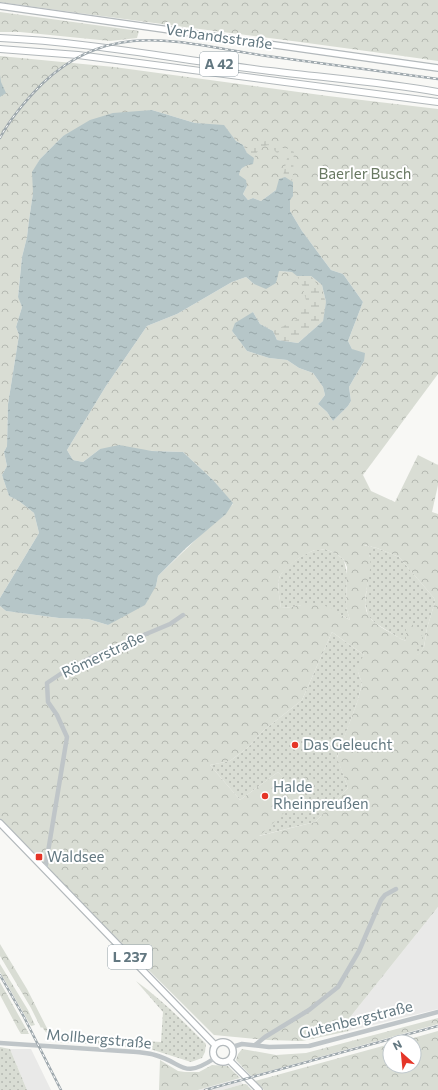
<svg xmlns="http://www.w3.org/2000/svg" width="438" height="1090" font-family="Commissioner,sans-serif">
  <defs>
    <pattern id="grass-dots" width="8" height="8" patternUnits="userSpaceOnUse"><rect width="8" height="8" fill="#d9ddd4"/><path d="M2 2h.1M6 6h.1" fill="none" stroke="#b4b8b1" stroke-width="1.8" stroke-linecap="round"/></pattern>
    <pattern id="forest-crowns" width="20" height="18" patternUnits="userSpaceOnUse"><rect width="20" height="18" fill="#d9ddd4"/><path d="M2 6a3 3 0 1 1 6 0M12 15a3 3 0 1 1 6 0" fill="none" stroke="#b4b8b1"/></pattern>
    <pattern id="wetland-marsh" width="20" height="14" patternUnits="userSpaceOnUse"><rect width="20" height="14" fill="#d9ddd4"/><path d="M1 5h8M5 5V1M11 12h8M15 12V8" fill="none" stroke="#b4b8b1"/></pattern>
    <pattern id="water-ripples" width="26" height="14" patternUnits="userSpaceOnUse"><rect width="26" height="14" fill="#b6c6c8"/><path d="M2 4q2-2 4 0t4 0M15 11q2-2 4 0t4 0" fill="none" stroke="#98a6a8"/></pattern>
  </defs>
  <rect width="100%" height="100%" fill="#f8f8f5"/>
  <!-- built -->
  <path fill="#e9e9e8" d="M438,907V1009L349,1031L347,1021Z
    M10,1049H31L51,1090H27Z
    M238,1079L243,1084L222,1090H198Z"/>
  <!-- grass -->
  <path fill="url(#grass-dots)" d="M363,545L377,548L399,557L434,598L435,602L427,628L424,647L418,656L414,648L415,629H406V641L401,639L375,623L368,616L365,603L370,562V556Z
    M325,549L337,554L344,560L347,574L346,607L350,620C337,612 322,605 306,605C298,605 290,608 281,608C280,599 277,588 279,579C281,568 305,553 315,550C318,550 322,550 325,549Z
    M332,632L364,655L358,672L362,683L358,700L337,757L348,788L315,822L258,836L302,795L278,772L240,800L210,765L230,761L247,748L264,730L302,700Z
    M136,981C162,1000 183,1021 206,1044L205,1052L202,1058L191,1062L147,1048L56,1042L51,1036L161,1042L163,1012Z
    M0,1047L10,1049L27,1090H0Z"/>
  <!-- forest -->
  <path fill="url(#forest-crowns)" fill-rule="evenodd" d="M0,0H438V61C292,40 146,23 0,2Z
    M0,12L139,31L137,38L110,41L20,32H0Z
    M0,56L114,67L328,96L438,109V374L363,475L371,491L395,502L418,455L438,465V485L432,512L438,514V907L347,1021L349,1031L302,1041L268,1040L214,1035L43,865L0,819V606L6,611L59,618L88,619L108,625L156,586L158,576L233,504L213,480L183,452L100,449L83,462L73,460L67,450L106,386L147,326L177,314L232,282L246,277L254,284L279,271L292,272L311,276L322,285L326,302L323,321L273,331L260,324L253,312L232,331L247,351L269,358L287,360L299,368L313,373L323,387L325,395L318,404L327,412L333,421L348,406L351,401L349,387L364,361L352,349L348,341L363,302L343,274L331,270L302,231L290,211V200L276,190L261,201L253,198L248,200L243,194L247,186L239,175V172L245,165L247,153L243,145L236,141L224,126L195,123L152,110L63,136L40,159L33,172V193L29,220L27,237L22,257L18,296L22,307L16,327L19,335L8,404L7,446L4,452L7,466L2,475L9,496L19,501L34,513L39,533L0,598ZM364,545L377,548L399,557L434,598L435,602L427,628L424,647L418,655L415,648L420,646C423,639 423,635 420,629H415L412,624L408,625L406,629V641L401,639C392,633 376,626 370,618C355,599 382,563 364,545ZM325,549L337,554L344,560L347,567L346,607L350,620C340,615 330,606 319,604C307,602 294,608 281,608C280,598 277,588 279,579C281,569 305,553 315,550C318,550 322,550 325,549ZM332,632L364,655L355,669L358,672L362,683L358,700L342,743L337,758L348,788L315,822L259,836L303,795L278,772L240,800L210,765L230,761L247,748L264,730L302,700Z
    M301 783a7 7 0 1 1 14 0a7 7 0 1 1-14 0Z
    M0,944L27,989L51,1036L48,1035L42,1027L41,1028L31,1008L0,956Z
    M0,964L28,1010L35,1025L31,1026L0,972Z
    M0,982L29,1034H21L18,1029L0,995Z
    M438,1018V1024L251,1076L236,1060L238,1054L242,1049L276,1055L306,1053Z
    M438,1031V1090H264L255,1081L390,1044V1066H414V1042H399Z
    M160,1060L178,1071L185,1072H199L212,1065L228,1066L240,1078L198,1090H159Z
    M246,1084L252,1090H222L243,1084Z"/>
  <!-- wetland -->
  <path fill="url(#wetland-marsh)" d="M269,140L273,141L277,147L290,149L294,152C293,159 294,175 292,181L283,176L288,154L281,151L277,153L273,149L271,145C261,145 258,150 254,158L247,153L245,149L259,143Z
    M297,276H311L319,287L326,302L323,321L298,343L277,340L273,331L296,320L306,300L302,285Z"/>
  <!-- water -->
  <path fill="url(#water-ripples)" d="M0,75L1,82L6,93L0,97Z
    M152,110L195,123L224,125L236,141L243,145L247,153L254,158L253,164C246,165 240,167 239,175L246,180L247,186L243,194L248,200L253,198L261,201L276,190L279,179L285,177L293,182V196L290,200V211L302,231L331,270L343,274L363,302L348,341L352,349L365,353L364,361L349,387L351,401L348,406L333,421L327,412L318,404L325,395L323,387L313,373L299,368L287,360L269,358L247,351L232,331L235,323L253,312L260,324L273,331L277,340L298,343L323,321L326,302L322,285L311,276H297L292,272L279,271L276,283L266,289L254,284L246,277L232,282L177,314L147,326L106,386L67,450L73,460L83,462L100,449L119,445L152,451L183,452L213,480L233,503L226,514L186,548L158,576L156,586L145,605L108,625L88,619L59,618L6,611L0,606V598L39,533L34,513L19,501L9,496L2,475L7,466L4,452L7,446L8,404L19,335L16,327L22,307L18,297L22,257L27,237L29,220L33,193L32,172L40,159L63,136L90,120L113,113Z"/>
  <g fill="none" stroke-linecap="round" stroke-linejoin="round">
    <defs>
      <path id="major" d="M0,6L438,68
        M0,823L215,1045
        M213 1052a10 10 0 1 1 20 0a10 10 0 1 1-20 0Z
        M229,1060L259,1090"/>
      <path id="highway" d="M0,38C91,42 180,60 270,71C326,78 382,82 438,92
        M0,49L78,55L438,102"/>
    </defs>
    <!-- major casing -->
    <use href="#major" stroke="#b3b9bc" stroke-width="8"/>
    <!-- highway casing -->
    <use href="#highway" stroke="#b2b8bb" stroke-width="8"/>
    <!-- minor -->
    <path stroke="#bfc5c8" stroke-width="4.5" d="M45,870L67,737L57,715L48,702L47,683L62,673L96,655L170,624L183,615
      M0,1043L137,1052C143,1053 149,1053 155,1055C184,1063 182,1080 215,1058
      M255,1045L265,1037L309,1010L338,987L359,951L381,900L385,895L396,889
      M232,1047L242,1044L269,1047L309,1046L438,1012"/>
    <!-- major -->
    <use href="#major" stroke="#fff" stroke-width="5.5"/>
    <!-- highway -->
    <use href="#highway" stroke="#fff" stroke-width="6"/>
    <defs>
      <path id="rail" d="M0,138C11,117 26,100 43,83C113,17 183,44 267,56C324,64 381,71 438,79
        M0,975L24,1017L61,1090
        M205,1090L438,1026"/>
    </defs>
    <!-- rail casing -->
    <use href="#rail" stroke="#9ea8ad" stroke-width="2.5"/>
    <!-- rail -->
    <use href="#rail" stroke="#fff" stroke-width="1" stroke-dasharray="3" stroke-linecap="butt"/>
  </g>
  <!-- markers -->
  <g fill="#e53528" stroke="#fff" stroke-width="1.5">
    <circle cx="295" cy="745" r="4"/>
    <circle cx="265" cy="796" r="4"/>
    <rect x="35" y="853" width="8" height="8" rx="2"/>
  </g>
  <g text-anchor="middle" stroke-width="4" stroke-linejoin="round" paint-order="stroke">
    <!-- shield labels -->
    <g fill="#fff" stroke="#92a0a7" stroke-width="1">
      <rect x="200" y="52" width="38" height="24" rx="3"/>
      <rect x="108" y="945" width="44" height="24" rx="3"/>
    </g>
    <g font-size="14" font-weight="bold" fill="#637881">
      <text x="219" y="69">A 42</text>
      <text x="130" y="962">L 237</text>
    </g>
    <!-- street labels -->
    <g font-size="15" fill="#637881" stroke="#fff">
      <text transform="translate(219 37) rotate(8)" y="5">Verbandsstraße</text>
      <text transform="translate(103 655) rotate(-25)" y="5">Römerstraße</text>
      <text transform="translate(356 1020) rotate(-14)" y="5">Gutenbergstraße</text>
      <text transform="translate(99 1039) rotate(5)" y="5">Mollbergstraße</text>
    </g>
    <!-- park labels -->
    <g font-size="15" fill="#697962" stroke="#fff">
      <text x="365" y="179">Baerler Busch</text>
    </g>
    <!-- poi labels -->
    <g font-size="15" fill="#637881" stroke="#fff" text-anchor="start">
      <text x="303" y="750">Das Geleucht</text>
      <text x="273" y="792">Halde<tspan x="273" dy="17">Rheinpreußen</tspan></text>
      <text x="47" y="862">Waldsee</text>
    </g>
  </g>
  <!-- north arrow -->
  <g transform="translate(402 1054) rotate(333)"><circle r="19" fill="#ffffff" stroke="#c1c9cd"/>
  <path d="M0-3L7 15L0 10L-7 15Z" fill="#e53528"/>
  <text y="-6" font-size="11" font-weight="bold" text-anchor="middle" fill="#637881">N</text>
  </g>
</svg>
